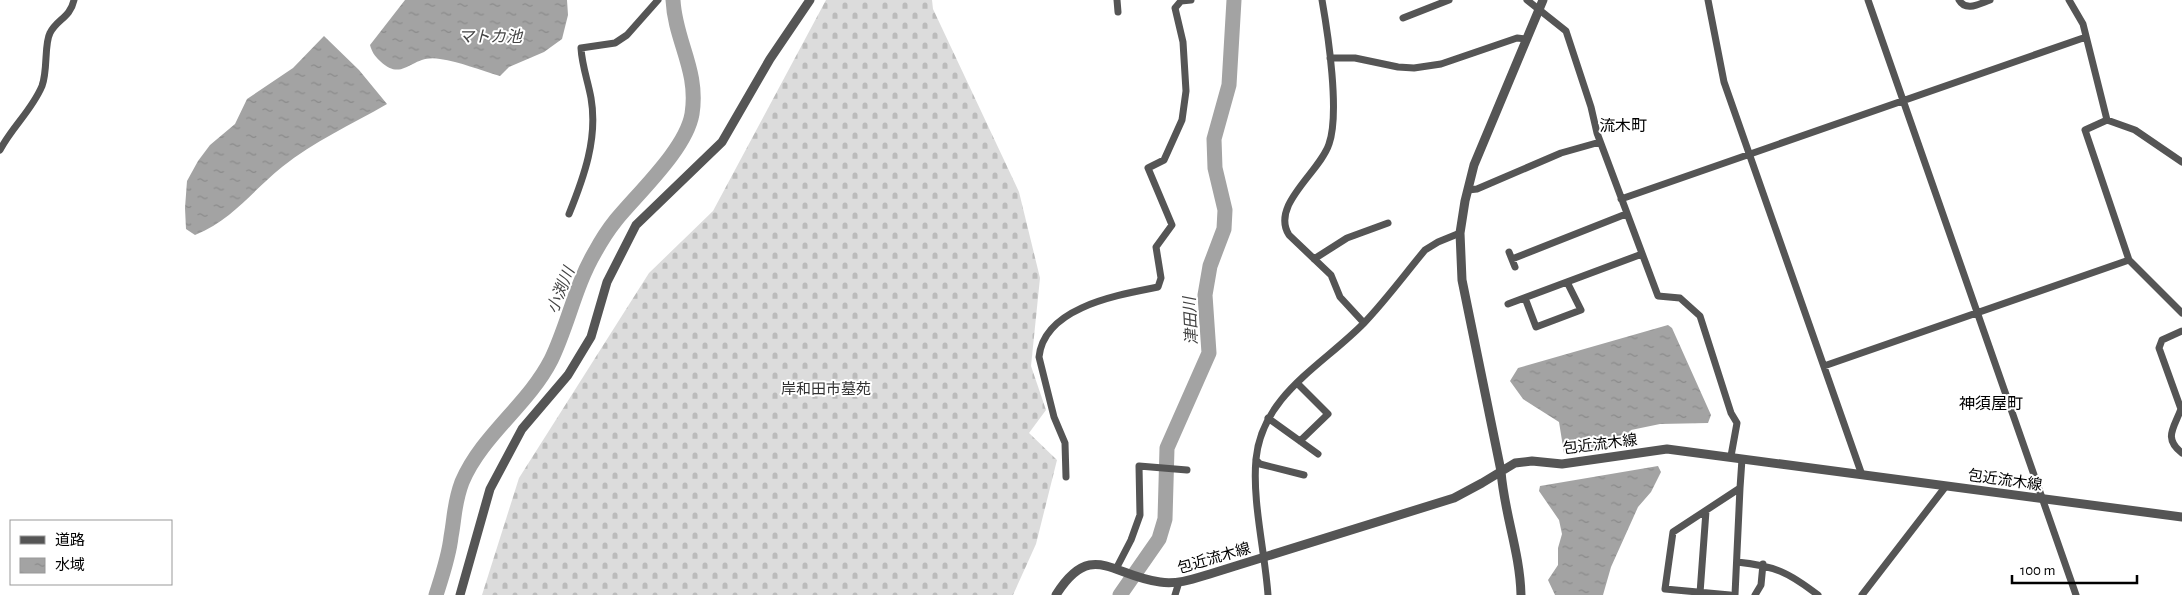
<svg xmlns="http://www.w3.org/2000/svg" width="2182" height="595" font-family="'Alegreya Sans','Noto Sans JP',sans-serif">
  <defs>
    <pattern id="cemetery-stones" width="16" height="16" patternUnits="userSpaceOnUse" patternTransform="scale(1.25)"><rect width="16" height="16" fill="#dcdcdc"/><path d="M2 7V4a2 2 0 0 1 4 0v3zM10 15v-3a2 2 0 0 1 4 0v3z" fill="#bbb"/></pattern>
    <pattern id="water-ripples" width="26" height="14" patternUnits="userSpaceOnUse" patternTransform="scale(1.25)"><rect width="26" height="14" fill="#a3a3a3"/><path d="M2 4q2-2 4 0t4 0M15 11q2-2 4 0t4 0" fill="none" stroke="#8b8b8b"/></pattern>
  </defs>
  <rect width="100%" height="100%" fill="#fff"/>
  <!-- cemetery -->
  <path fill="url(#cemetery-stones)" d="M826,0H932L933,9L1019,192L1040,278L1031,366L1046,410L1029,433L1057,460L1036,544L1013,595H482L519,478L649,273L713,211Z"/>
  <!-- water -->
  <path fill="url(#water-ripples)" d="M405,0H567L568,15L562,39L544,52L509,67L500,76C480,70 460,62 440,59C411,53 404,84 380,61C374,55 372,52 370,45Z
    M324,36L359,70L387,104C351,125 314,141 282,167C251,192 233,219 195,235L186,229L185,208L187,181L198,161L210,145L235,124L247,99L293,68Z
    M1668,325L1672,328L1711,415L1708,423L1660,424L1631,430L1629,443L1564,453L1559,422L1523,399L1510,381L1518,368Z
    M1658,466L1661,472L1651,492L1638,507L1611,567L1603,595H1555L1548,580L1558,565V548L1562,534L1559,520L1539,491L1540,486Z"/>
  <g fill="none" stroke-linecap="round" stroke-linejoin="round">
    <!-- river -->
    <path stroke="#a3a3a3" stroke-width="15" d="M436,595C442,576 449,556 451,537C455,515 454,503 462,482C482,435 528,405 551,360C568,325 575,286 595,252C601,241 608,230 616,220C639,192 686,149 692,114C699,70 675,41 673,0
      M1120,595L1159,539L1165,519L1167,448L1209,353L1205,295L1210,266L1224,229L1225,210L1215,168L1214,139L1229,85L1234,0"/>
    <!-- minor -->
    <path stroke="#555" stroke-width="7" d="M1117,0L1118,12
      M1322,0C1328,34 1340,113 1329,144C1320,172 1270,205 1289,235L1331,275L1340,297L1364,323
      M1527,0L1566,31L1591,107L1597,133L1658,296L1680,298L1700,316L1731,413L1737,423L1731,456
      M1708,0L1724,82L1862,475
      M1868,0L2076,595
      M1959,0C1966,12 1979,4 1990,0
      M2069,0L2083,24L2107,120L2085,130L2129,260L2182,313
      M1403,18L1449,0
      M1330,58H1355L1398,67L1414,68L1441,64L1517,38L1527,39
      M2107,120L2135,130L2182,162
      M0,150C12,127 32,110 42,86C48,70 44,44 50,33C57,19 70,18 74,0
      M1468,190L1477,189L1561,153L1600,142
      M1621,199L2086,37
      M569,214C584,177 598,138 591,98C588,81 582,66 581,48L615,43L627,35L658,0
      M1509,252L1515,267
      M1314,259L1347,238L1388,223
      M1512,259L1626,214
      M1525,298L1536,327L1581,310L1567,282
      M1508,304L1642,254
      M2182,331L2162,340L2159,348L2181,409C2174,428 2163,438 2182,453
      M1824,366L2129,260
      M1297,383L1328,414L1300,441
      M1268,418L1318,454
      M1256,460L1260,464L1304,475
      M1066,477L1065,443L1054,417L1039,357C1044,307 1118,295 1158,287L1161,278L1156,247L1172,225L1148,168L1164,160L1182,120L1186,91L1183,42L1175,8L1181,1L1191,0
      M1740,488L1742,459
      M1737,562C1775,566 1788,572 1818,595
      M1116,569L1131,540L1140,515L1139,466L1187,470
      M1700,593L1706,511
      M1175,595L1179,582
      M1268,595C1265,552 1252,501 1256,459C1262,395 1323,365 1364,323C1386,300 1405,274 1425,250L1438,242L1460,233
      M1730,595L1665,589L1673,532L1740,488L1735,595
      M1755,595L1761,585L1763,564
      M1862,595L1946,486"/>
    <!-- tertiary -->
    <path stroke="#555" stroke-width="9" d="M460,595L490,489L522,429L568,375L591,337L607,282L636,225L722,142L770,59L810,0
      M1056,595C1091,539 1112,576 1160,582C1178,585 1196,578 1213,573L1454,498L1482,483L1515,463L1532,461L1562,464L1667,449L2182,517
      M1521,595C1520,552 1504,513 1501,471L1462,280L1460,233L1465,201L1474,165L1543,0"/>
  </g>
  <g text-anchor="middle" stroke-width="4" stroke-linejoin="round" paint-order="stroke">
    <!-- park labels -->
    <g font-size="15" fill="#333" stroke="#fff">
      <text x="826" y="394">岸和田市墓苑</text>
    </g>
    <!-- street labels -->
    <g font-size="15" fill="#000" stroke="#fff">
      <text transform="translate(1600 444) rotate(-7)" y="5">包近流木線</text>
      <text transform="translate(2005 480) rotate(8)" y="5">包近流木線</text>
      <text transform="translate(1214 558) rotate(-16)" y="5">包近流木線</text>
    </g>
    <!-- water labels -->
    <g font-size="16" font-style="italic" fill="#444" stroke="#fff">
      <text x="490" y="42">マトカ池</text>
      <text transform="translate(560 290) rotate(-68)" y="6">小渕川</text>
      <text transform="translate(1190 321) rotate(-93)" y="6">津田川</text>
    </g>
    <!-- neighbourhood labels -->
    <g font-size="16" fill="#000" stroke="#fff">
      <text x="1623" y="131">流木町</text>
      <text x="1991" y="409">神須屋町</text>
    </g>
  </g>
  <!-- legend -->
  <rect x="10" y="520" width="162" height="65" fill="#ffffff" stroke="#999999"/>
  <rect x="20" y="536" width="25" height="8" fill="#555555" stroke="#999999"/>
  <text x="55" y="545" font-size="15" fill="#000000">道路</text>
  <rect x="20" y="558" width="25" height="15" fill="url(#water-ripples)" stroke="#999999"/>
  <text x="55" y="570" font-size="15" fill="#000000">水域</text>
  <!-- scale -->
  <path d="M2012 575v8h125v-8" fill="none" stroke="#000000" stroke-width="2.5"/>
  <text x="2020" y="575" font-size="15" fill="#000000" stroke="#ffffff" stroke-width="4" paint-order="stroke">100 m</text>
</svg>
